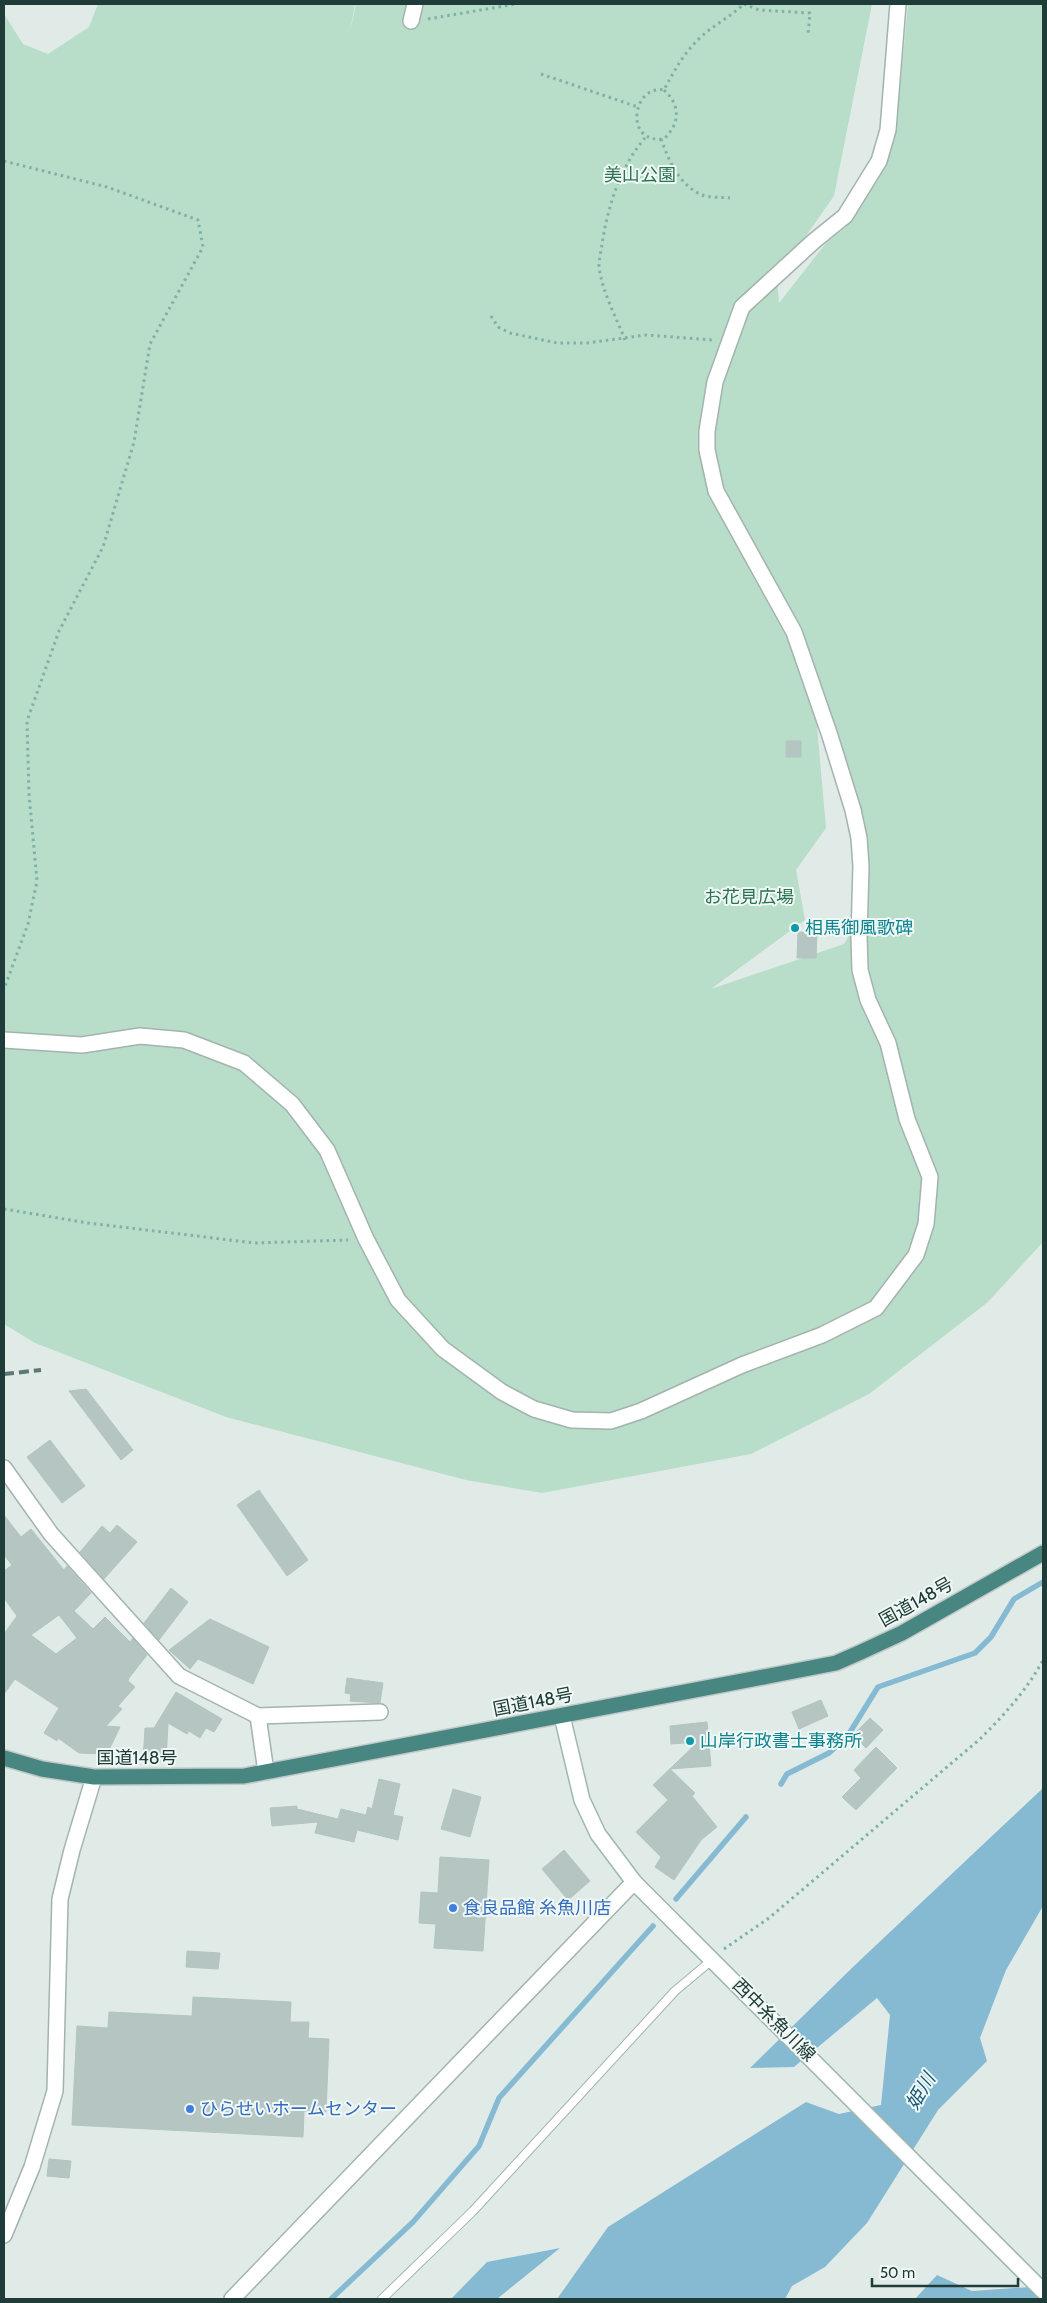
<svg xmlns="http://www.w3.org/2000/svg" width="1047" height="2303" font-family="Cabin,'Noto Sans JP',sans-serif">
  <rect width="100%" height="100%" fill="#e0ebe8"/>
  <!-- green -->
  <path fill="#b8ddc8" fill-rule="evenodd" d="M98,4H355L350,32L356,4H872L834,196L777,277L779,303L826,243L845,228L883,170L896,129L908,4H1043V1242L988,1302L869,1394L751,1454L542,1493L466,1480L226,1417L35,1343L4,1324V14L23,44L48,54L89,27ZM812,670L823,693L853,781L866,850L864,911L844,944L711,989L805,920L796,870L826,828Z"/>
  <!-- water -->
  <path fill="#86bad2" d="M1043,1788V1906L1006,1970L980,2038L987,2061L938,2110L867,2223L825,2267L792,2286L785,2299H557L608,2227L806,2102L839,2114L881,2105L890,2015L877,1998L794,2067L750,2068L855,1965Z
    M560,2248L497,2299H451L487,2262Z
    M937,2275L972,2291L1043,2286V2299H915Z"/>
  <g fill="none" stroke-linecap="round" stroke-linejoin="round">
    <!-- stream -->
    <path stroke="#86bad2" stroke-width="5.5" d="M781,1784L787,1774L829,1753L847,1737L878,1687L975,1653L991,1637L1014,1599L1043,1582
      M676,1899L746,1817
      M331,2299L413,2222L479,2146L499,2098L653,1926"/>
  </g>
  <!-- building -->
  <path fill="#b5c6c2" stroke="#b2c5c0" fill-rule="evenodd" d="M786,741H801V757H786Z
    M798,932L817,933L816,958H797Z
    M86,1389L133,1450L121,1460L69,1391Z
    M50,1440L85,1486L62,1503L27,1457Z
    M259,1490L308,1560L287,1576L237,1505Z
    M4,1515L21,1537L31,1529L64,1570L67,1566L91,1593L74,1611L93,1629L105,1617L130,1642L133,1638L147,1655L129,1678L128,1681L135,1687L118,1706L122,1709L106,1726L120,1727L107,1754L79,1753L58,1738L57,1741L44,1733L59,1708L15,1679L4,1694V1634L17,1616L4,1598V1571L12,1565L4,1555ZM59,1615L77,1638L56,1654L31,1635Z
    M117,1525L137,1542L104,1579L80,1552L102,1526L110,1533Z
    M171,1588L188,1602L159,1640L144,1623Z
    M210,1619L269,1647L253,1684L198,1659L190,1669L169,1650Z
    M347,1678L383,1683L380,1703L350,1701L351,1694L345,1693Z
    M176,1692L222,1719L214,1732L206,1728L200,1738L189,1731L187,1734L168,1723L166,1762L143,1761L145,1728H154Z
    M821,1700L828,1716L799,1729L792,1712Z
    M870,1718L883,1730L866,1748L853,1735Z
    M707,1722L711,1766L670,1769L695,1793L692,1796L717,1827L701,1840L674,1880L655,1867L661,1857L636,1832L668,1800L653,1785L698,1742L671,1744L670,1726Z
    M876,1747L897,1768L856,1810L842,1797L861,1778L854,1770Z
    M379,1779L400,1784L393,1815L403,1817L398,1840L357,1830L354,1842L315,1833L318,1822L272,1826L270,1808L297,1806V1809L338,1819L341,1809L366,1815L368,1807L372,1809Z
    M453,1789L481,1797L470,1837L441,1829Z
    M564,1850L590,1881L568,1900L542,1869Z
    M440,1857L489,1860L483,1951L434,1948L436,1924L419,1923L421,1892L438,1893Z
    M187,1951L220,1953L218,1969L186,1967Z
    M193,1997L291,2002L290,2022H309L308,2038L329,2039L326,2112L304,2111L303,2137L72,2125L77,2026L108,2028L109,2012L192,2016Z
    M49,2159L71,2161L69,2178L47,2176Z"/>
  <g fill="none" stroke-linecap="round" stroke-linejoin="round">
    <defs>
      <path id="service" d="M382,2299L473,2211L675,1991L712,1960"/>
      <path id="minor" d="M411,21L415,4
        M4,1040L82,1045L140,1036L184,1040L244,1063L292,1104L327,1150L366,1239L398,1300L443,1349L502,1392L534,1409L572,1420L611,1421L641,1411L742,1365L822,1335L876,1308L916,1255L926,1224L930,1177L907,1119L888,1043L868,1000L860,970L859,936L861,866L859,838L853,810L830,736L794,632L716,491L707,450V431L715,382L742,307L814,241L845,216L879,161L888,130L898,4
        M4,1468L51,1534L179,1676L258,1716L266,1772
        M258,1716L380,1712
        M4,2235L32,2167L55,2091L60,1899L72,1850L94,1777
        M232,2299L634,1882"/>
      <path id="secondary" d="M562,1716L582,1800L598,1834L634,1882L1043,2291"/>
      <path id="trunk" d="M4,1758L42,1769L94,1777L244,1776L774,1675L836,1663L861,1652L902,1633L1043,1553"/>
    </defs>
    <!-- service casing -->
    <use href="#service" stroke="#a3b3b0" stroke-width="10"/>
    <!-- minor casing -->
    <use href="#minor" stroke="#a3b3b0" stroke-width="18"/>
    <!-- secondary casing -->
    <use href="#secondary" stroke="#9eb7b2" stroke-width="18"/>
    <!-- trunk casing -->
    <use href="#trunk" stroke="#c1c8c8" stroke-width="18"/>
    <!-- path -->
    <path stroke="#80b0a8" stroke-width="3" stroke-dasharray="2.5 4" stroke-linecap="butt" d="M744,4L759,10L810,13L808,35
      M428,19L516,4
      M541,74L638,107
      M664,90C681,106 680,123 664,139C623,144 633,84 664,90C675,69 685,51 703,35C716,24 731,16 744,4
      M661,139C669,161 679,185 702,195C710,198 722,197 730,198
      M4,161L107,187L198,220L203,247L150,344L134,442L103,547L59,631L27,721L29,794L37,881L28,924L4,989
      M491,316L498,327L510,333L557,343H587L646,335L712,340
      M625,340C616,317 602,291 599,267C599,259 601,251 602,244C608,206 620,167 645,138
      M4,1209L88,1223L255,1243L348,1240
      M724,1949L769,1918L980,1739C1004,1715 1027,1690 1043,1660"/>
    <!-- service -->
    <use href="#service" stroke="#fff" stroke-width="8"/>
    <!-- minor -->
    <use href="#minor" stroke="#fff" stroke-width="15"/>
    <!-- secondary -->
    <use href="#secondary" stroke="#fff" stroke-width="15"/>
    <!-- trunk -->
    <use href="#trunk" stroke="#488681" stroke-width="15"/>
    <!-- rail -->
    <path stroke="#5b7875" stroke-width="4" stroke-dasharray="10 5" stroke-linecap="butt" d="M4,1374L41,1370"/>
  </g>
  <!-- markers -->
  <g fill="#0f9aa8" stroke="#f0f8f5" stroke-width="2">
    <circle cx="795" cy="928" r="5"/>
    <circle cx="690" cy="1741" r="5"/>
  </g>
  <g fill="#3f7fe0" stroke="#f0f8f5" stroke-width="2">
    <circle cx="453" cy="1908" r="5"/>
    <circle cx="190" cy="2109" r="5"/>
  </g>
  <g text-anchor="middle" stroke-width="4" stroke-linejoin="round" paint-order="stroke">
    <!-- park labels -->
    <g font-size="18" fill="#2a7352" stroke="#f0f8f5">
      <text x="640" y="181">美山公園</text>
      <text x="749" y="903">お花見広場</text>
    </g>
    <!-- culture labels -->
    <g font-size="18" fill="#0d838f" stroke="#f0f8f5" text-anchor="start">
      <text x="805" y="934">相馬御風歌碑</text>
      <text x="700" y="1747">山岸行政書士事務所</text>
    </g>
    <!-- street labels -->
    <g font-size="18" fill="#203c39" stroke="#f0f8f5">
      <text transform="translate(916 1602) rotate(-29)" y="6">国道148号</text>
      <text transform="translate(533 1702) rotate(-11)" y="6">国道148号</text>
      <text x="137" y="1764">国道148号</text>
      <text transform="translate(774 2020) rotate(45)" y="6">西中糸魚川線</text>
    </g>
    <!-- shop labels -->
    <g font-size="18" fill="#366cbe" stroke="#f0f8f5" text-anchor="start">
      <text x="463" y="1914">食良品館 糸魚川店</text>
      <text x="200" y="2115">ひらせいホームセンター</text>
    </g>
    <!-- water labels -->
    <g font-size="19" font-style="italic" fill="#1a5979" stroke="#f0f8f5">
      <text transform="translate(920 2091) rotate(-59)" y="7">姫川</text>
    </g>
  </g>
  <!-- border -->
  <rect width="1047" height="2303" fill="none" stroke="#203c39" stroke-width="10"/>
  <!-- scale -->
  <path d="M872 2278v8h146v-8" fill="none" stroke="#203c39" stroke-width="2.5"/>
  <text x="880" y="2278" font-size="15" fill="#203c39" stroke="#f0f8f5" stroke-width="4" paint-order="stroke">50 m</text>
</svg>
